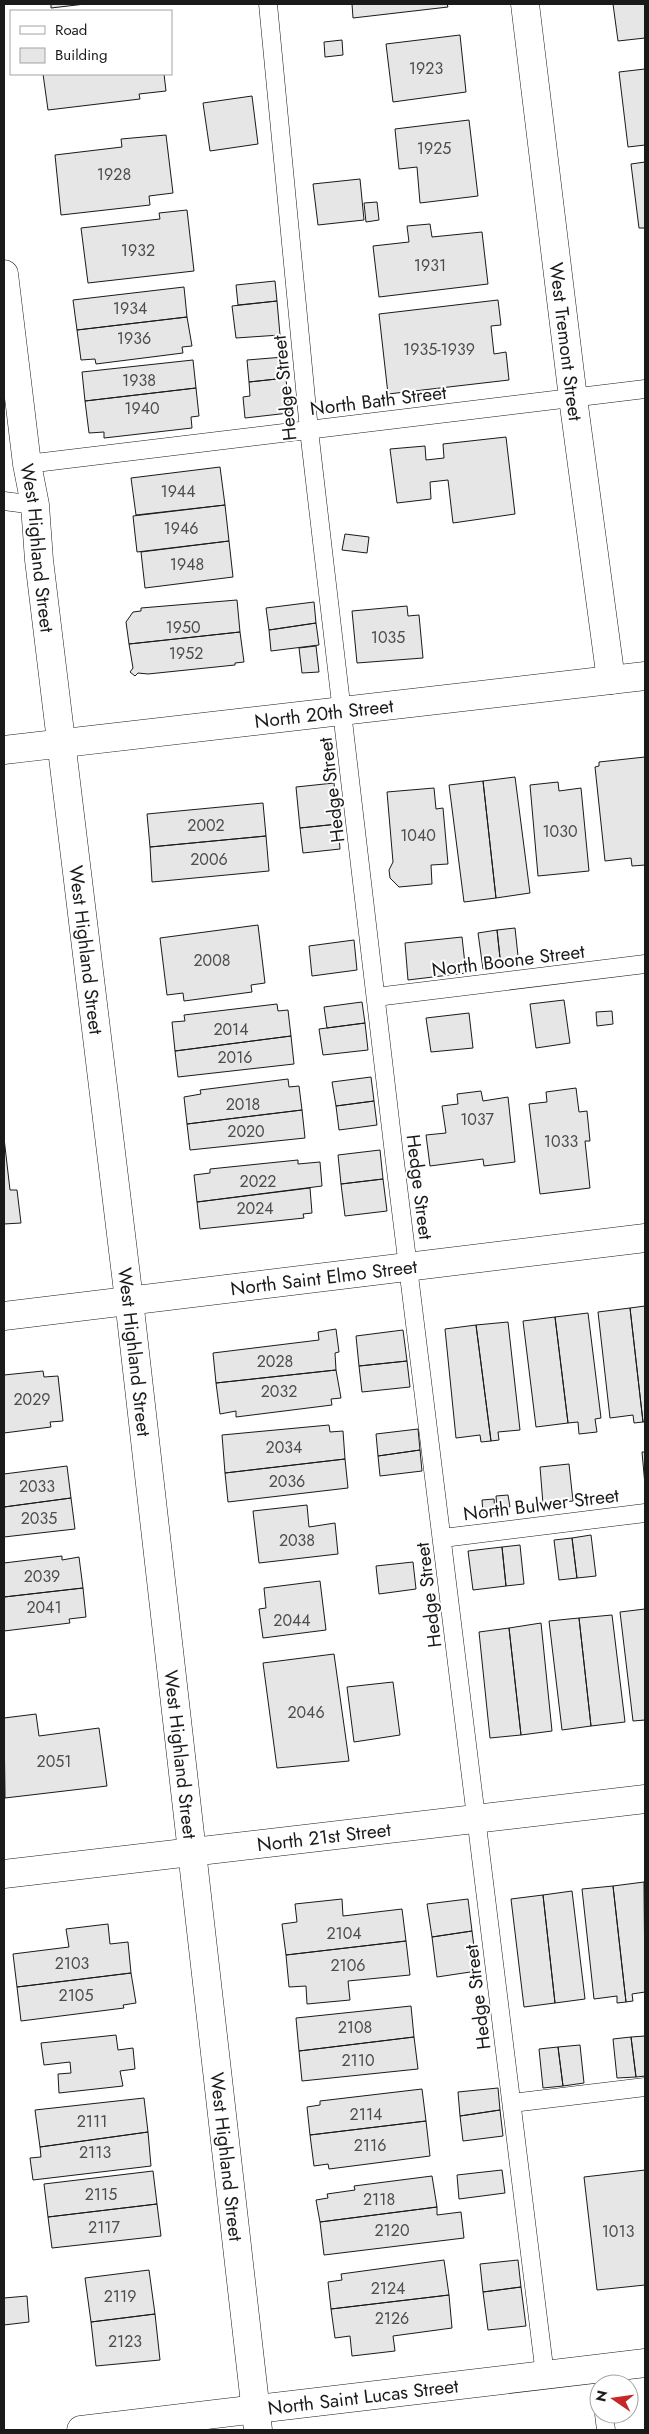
<svg xmlns="http://www.w3.org/2000/svg" width="649" height="2434" font-family="Jost,sans-serif">
  <rect width="100%" height="100%" fill="#fff"/>
  <!-- building -->
  <path fill="#e6e6e6" stroke="#1a1a1a" d="M51,4H85L51,8Z
    M352,4H447L448,7L353,18Z
    M613,4H645V38L618,41Z
    M460,35L466,92L393,102L386,44Z
    M342,40L343,55L325,57L324,42Z
    M645,69V145L628,147L619,72Z
    M43,74H164L166,91L139,94L140,99L48,110Z
    M252,96L258,144L210,151L203,103Z
    M469,120L478,196L420,203L417,167L399,169L395,129Z
    M166,135L173,193L149,196L150,205L61,215L55,155L122,147L121,139Z
    M645,162V228H639L631,164Z
    M360,179L364,220L318,225L313,184Z
    M377,202L379,220L366,222L364,203Z
    M187,210L194,271L88,283L81,228L160,219L159,213Z
    M430,224L432,237L482,232L488,284L379,297L373,246L409,242L407,226Z
    M275,281L277,301L238,305L236,285Z
    M184,287L187,317L77,330L73,300Z
    M498,300L501,325L491,326L494,354L506,352L509,380L388,394L379,314Z
    M277,301L280,335L236,338L232,306Z
    M187,317L192,346L182,347L183,353L96,364L95,359L81,360L77,330Z
    M284,357L286,378L249,382L247,360Z
    M193,360L196,388L85,401L82,372Z
    M286,378L289,413L245,418L243,397L250,396L249,382Z
    M196,388L199,416L191,417L192,428L104,438V432L89,433L85,401Z
    M506,437L515,514L453,523L448,480L430,482L431,499L397,503L390,449L425,446L426,460L444,458L443,444Z
    M220,467L225,505L136,515L131,478Z
    M225,505L229,541L137,552L133,516Z
    M345,534L369,537L367,553L342,550Z
    M229,541L233,577L145,588L141,552Z
    M237,600L240,632L129,644L126,622L133,612L141,611V608Z
    M314,602L316,623L269,630L266,608Z
    M407,606L408,616L419,615L423,658L357,663L352,611Z
    M316,623L319,645L271,651L269,630Z
    M240,632L244,662L235,663V665L148,674L138,673L135,676L130,672L133,668L129,644Z
    M316,646L319,672L302,673L299,648Z
    M645,757V865L632,866L631,858L605,861L595,767L599,766V762Z
    M515,777L530,893L496,898L483,781Z
    M483,781L496,898L464,902L449,785Z
    M558,782L559,791L581,788L589,871L538,876L530,785Z
    M334,783L338,824L300,828L296,787Z
    M434,788L436,809L443,808L448,864L431,865L432,884L399,887L390,878L389,870L393,862L387,792Z
    M263,803L266,836L150,847L147,814Z
    M338,824L340,849L303,853L300,828Z
    M266,836L269,871L152,882L150,847Z
    M258,925L265,983L251,985L252,992L184,1001L183,993L167,995L160,938Z
    M515,928L519,965L501,967L497,930Z
    M497,930L501,967L483,969L478,933Z
    M462,937L466,973L408,980L405,943Z
    M354,940L357,970L312,976L309,946Z
    M564,1000L570,1043L536,1048L530,1004Z
    M362,1002L365,1023L327,1028L324,1007Z
    M277,1004L278,1011L288,1010L291,1036L175,1051L172,1022L185,1021L184,1015Z
    M612,1011L613,1024L597,1026L596,1012Z
    M469,1013L473,1048L431,1052L426,1018Z
    M365,1023L368,1050L323,1055L319,1029Z
    M291,1036L294,1064L178,1077L175,1051Z
    M371,1077L374,1101L336,1106L332,1082Z
    M288,1079L289,1087L299,1086L302,1110L187,1124L184,1097L201,1094L200,1090Z
    M576,1088L579,1112L587,1111L590,1141H585L590,1188L540,1194L529,1104L547,1102L546,1092Z
    M481,1091L483,1101L508,1097L515,1162L484,1166L483,1159L430,1166L426,1135L446,1133L442,1106L458,1104L457,1094Z
    M374,1101L377,1125L339,1130L336,1106Z
    M302,1110L305,1138L190,1150L187,1124Z
    M4,1138L10,1190H17L21,1223L4,1224Z
    M380,1150L383,1179L341,1184L338,1155Z
    M298,1160V1164L320,1162L322,1186L197,1202L194,1175L210,1173V1169Z
    M383,1179L387,1211L345,1216L341,1184Z
    M310,1188L312,1213L303,1214L304,1218L200,1229L197,1202Z
    M645,1306V1422H643L630,1308Z
    M630,1308L643,1422L634,1423L633,1415L610,1418L598,1312Z
    M588,1313L601,1418L595,1419L597,1432L579,1434L578,1422L568,1423L555,1317Z
    M555,1317L568,1423L536,1427L523,1321Z
    M508,1322L520,1430L498,1432L499,1440L491,1441L476,1325Z
    M476,1325L491,1441L481,1442L480,1435L456,1438L445,1329Z
    M336,1329L339,1352L335,1353L336,1370L216,1383L213,1353L319,1340L318,1332Z
    M403,1330L407,1361L359,1366L356,1336Z
    M407,1361L410,1387L362,1392L359,1366Z
    M336,1370L341,1398L331,1399L332,1405L236,1417V1411L220,1414L216,1383Z
    M43,1371L44,1377L58,1376L63,1421L50,1422L51,1427L4,1433V1375Z
    M329,1425L330,1432L343,1431L345,1459L225,1473L222,1435Z
    M418,1429L420,1450L378,1456L376,1434Z
    M420,1450L422,1471L380,1476L378,1456Z
    M642,1452H645V1485Z
    M345,1459L348,1488L228,1502L225,1473Z
    M569,1464L573,1501L543,1504L540,1467Z
    M67,1466L71,1498L4,1507V1474Z
    M508,1495L510,1507L497,1508L496,1496Z
    M71,1498L75,1529L4,1537V1507Z
    M494,1499L495,1512L483,1513L482,1500Z
    M307,1505L309,1527L335,1523L338,1554L259,1563L253,1511Z
    M591,1535L596,1576L577,1578L572,1538Z
    M572,1538L577,1578L559,1580L554,1540Z
    M520,1545L524,1584L506,1586L502,1547Z
    M502,1547L506,1586L473,1590L468,1551Z
    M62,1556V1560L79,1557L83,1588L4,1597V1563Z
    M413,1562L416,1589L379,1594L376,1566Z
    M320,1581L326,1630L263,1638L259,1609L266,1608L264,1588Z
    M83,1588L86,1617L69,1619L70,1623L4,1631V1597Z
    M645,1609V1720L633,1721L620,1612Z
    M612,1615L625,1722L591,1726L579,1618Z
    M579,1618L591,1726L562,1730L549,1621Z
    M541,1623L552,1731L521,1735L509,1628Z
    M509,1628L521,1735L490,1738L479,1632Z
    M334,1654L349,1761L277,1768L263,1663Z
    M393,1682L400,1735L354,1742L347,1687Z
    M36,1714L39,1736L99,1728L107,1786L5,1798L4,1718Z
    M644,1882L645,1992L632,1994L633,2001L626,2002L613,1886Z
    M613,1886L626,2002L617,2003V1996L594,1999L582,1889Z
    M572,1891L585,1999L555,2003L543,1895Z
    M543,1895L555,2003L524,2007L511,1899Z
    M342,1899L343,1916L402,1909L406,1941L286,1955L282,1924L297,1922L295,1904Z
    M468,1899L472,1931L432,1937L427,1904Z
    M108,1924L110,1944L128,1942L131,1973L17,1987L13,1954L69,1947L66,1929Z
    M472,1931L477,1971L437,1977L432,1937Z
    M406,1941L410,1975L348,1981L350,2000L307,2004L306,1986L289,1987L286,1955Z
    M131,1973L136,2003L123,2005L124,2008L21,2021L17,1987Z
    M411,2006L414,2037L299,2051L296,2018Z
    M116,2035L118,2050L133,2048L135,2069L120,2071L123,2086L59,2093L58,2074L71,2073L70,2062L44,2065L41,2043Z
    M645,2036V2076L636,2077L631,2037Z
    M414,2037L418,2069L302,2081L299,2051Z
    M631,2037L636,2077L617,2078L613,2039Z
    M580,2045L584,2083L563,2086L558,2047Z
    M558,2047L563,2086L543,2088L539,2049Z
    M498,2088L500,2110L460,2116L458,2092Z
    M422,2089L426,2121L310,2135L307,2107L320,2105V2101Z
    M144,2098L148,2132L40,2147L35,2110Z
    M500,2110L503,2136L463,2141L460,2116Z
    M426,2121L430,2156L329,2169L328,2164L314,2166L310,2135Z
    M148,2132L151,2166L33,2180L30,2158L41,2157L40,2147Z
    M502,2170L505,2193L459,2199L457,2175Z
    M645,2170V2285L597,2290L584,2177Z
    M153,2171L157,2204L48,2217L44,2184Z
    M432,2176L437,2207L320,2222L316,2200L328,2198L327,2194L355,2190L354,2186Z
    M157,2204L161,2236L52,2248L48,2217Z
    M437,2207V2215L461,2212L464,2238L324,2255L320,2222Z
    M444,2260L449,2295L331,2309L328,2282L342,2280L341,2274Z
    M518,2260L521,2287L483,2292L480,2264Z
    M149,2270L155,2314L91,2322L85,2278Z
    M521,2287L526,2326L488,2330L483,2292Z
    M449,2295L452,2328L393,2336L395,2351L352,2356L350,2336L335,2338L331,2309Z
    M27,2296L29,2322L4,2325V2298Z
    M155,2314L160,2360L96,2366L91,2322Z"/>
  <g fill="none" stroke-linecap="round" stroke-linejoin="round">
    <defs>
      <path id="lane" d="M268,4L309,430L324,559L394,1154L545,2375
        M27,464L645,389
        M4,501L35,505
        M376,997L645,964
        M443,1538L645,1513
        M512,2103L645,2087
        M604,2414L606,2430"/>
      <g id="street">
        <path id="s1" d="M525,4L573,398L611,680"/>
        <path id="s2" d="M4,274L27,464L35,505L39,560L129,1300L258,2430"/>
        <path id="s3" d="M4,750L645,676"/>
        <path id="s4" d="M4,1316L645,1238"/>
        <path id="s5" d="M4,1874L645,1799"/>
        <path id="s6" d="M81,2430L645,2363"/>
      </g>
    </defs>
    <!-- lane casing -->
    <use href="#lane" stroke="#1a1a1a" stroke-width="19"/>
    <!-- street casing -->
    <use href="#street" stroke="#1a1a1a" stroke-width="29"/>
    <!-- lane -->
    <use href="#lane" stroke="#fff" stroke-width="18"/>
    <!-- street -->
    <use href="#street" stroke="#fff" stroke-width="28"/>
  </g>
  <g text-anchor="middle" stroke-width="4" stroke-linejoin="round" paint-order="stroke">
    <!-- number labels -->
    <g font-size="16" fill="#4d4d4d">
      <text x="426" y="74">1923</text>
      <text x="434" y="154">1925</text>
      <text x="114" y="180">1928</text>
      <text x="138" y="256">1932</text>
      <text x="430" y="271">1931</text>
      <text x="130" y="314">1934</text>
      <text x="134" y="344">1936</text>
      <text x="439" y="355">1935-1939</text>
      <text x="139" y="386">1938</text>
      <text x="142" y="414">1940</text>
      <text x="178" y="497">1944</text>
      <text x="181" y="534">1946</text>
      <text x="187" y="570">1948</text>
      <text x="183" y="633">1950</text>
      <text x="388" y="643">1035</text>
      <text x="186" y="659">1952</text>
      <text x="206" y="831">2002</text>
      <text x="560" y="837">1030</text>
      <text x="418" y="841">1040</text>
      <text x="209" y="865">2006</text>
      <text x="212" y="966">2008</text>
      <text x="231" y="1035">2014</text>
      <text x="235" y="1063">2016</text>
      <text x="243" y="1110">2018</text>
      <text x="477" y="1125">1037</text>
      <text x="246" y="1137">2020</text>
      <text x="561" y="1147">1033</text>
      <text x="258" y="1187">2022</text>
      <text x="255" y="1214">2024</text>
      <text x="275" y="1367">2028</text>
      <text x="279" y="1397">2032</text>
      <text x="32" y="1405">2029</text>
      <text x="284" y="1453">2034</text>
      <text x="287" y="1487">2036</text>
      <text x="37" y="1492">2033</text>
      <text x="39" y="1524">2035</text>
      <text x="297" y="1546">2038</text>
      <text x="42" y="1582">2039</text>
      <text x="44" y="1613">2041</text>
      <text x="292" y="1626">2044</text>
      <text x="306" y="1718">2046</text>
      <text x="54" y="1767">2051</text>
      <text x="344" y="1939">2104</text>
      <text x="72" y="1969">2103</text>
      <text x="348" y="1971">2106</text>
      <text x="76" y="2001">2105</text>
      <text x="355" y="2033">2108</text>
      <text x="358" y="2066">2110</text>
      <text x="366" y="2120">2114</text>
      <text x="92" y="2127">2111</text>
      <text x="370" y="2151">2116</text>
      <text x="95" y="2158">2113</text>
      <text x="101" y="2200">2115</text>
      <text x="379" y="2205">2118</text>
      <text x="104" y="2233">2117</text>
      <text x="392" y="2236">2120</text>
      <text x="618" y="2237">1013</text>
      <text x="388" y="2294">2124</text>
      <text x="120" y="2302">2119</text>
      <text x="392" y="2324">2126</text>
      <text x="125" y="2347">2123</text>
    </g>
    <!-- street labels -->
    <g font-size="19" fill="#1a1a1a" stroke="#fff">
      <text dy="7" stroke="none"><textPath href="#s1" startOffset="340">West Tremont Street</textPath></text>
      <text transform="translate(284 388) rotate(-96)" y="7">Hedge Street</text>
      <text transform="translate(378 400) rotate(-7)" y="7">North Bath Street</text>
      <text dy="7" stroke="none"><textPath href="#s2" startOffset="276">West Highland Street</textPath></text>
      <text dy="7" stroke="none"><textPath href="#s3" startOffset="322">North 20th Street</textPath></text>
      <text transform="translate(331 790) rotate(-97)" y="7">Hedge Street</text>
      <text dy="7" stroke="none"><textPath href="#s2" startOffset="681">West Highland Street</textPath></text>
      <text transform="translate(508 960) rotate(-7)" y="7">North Boone Street</text>
      <text transform="translate(420 1187) rotate(83)" y="7">Hedge Street</text>
      <text dy="7" stroke="none"><textPath href="#s4" startOffset="322">North Saint Elmo Street</textPath></text>
      <text dy="7" stroke="none"><textPath href="#s2" startOffset="1086">West Highland Street</textPath></text>
      <text transform="translate(541 1504) rotate(-7)" y="7">North Bulwer Street</text>
      <text transform="translate(428 1595) rotate(-97)" y="7">Hedge Street</text>
      <text dy="7" stroke="none"><textPath href="#s2" startOffset="1491">West Highland Street</textPath></text>
      <text dy="7" stroke="none"><textPath href="#s5" startOffset="322">North 21st Street</textPath></text>
      <text transform="translate(477 1997) rotate(-97)" y="7">Hedge Street</text>
      <text dy="7" stroke="none"><textPath href="#s2" startOffset="1896">West Highland Street</textPath></text>
      <text dy="7" stroke="none"><textPath href="#s6" startOffset="284">North Saint Lucas Street</textPath></text>
    </g>
  </g>
  <!-- border -->
  <rect width="649" height="2434" fill="none" stroke="#1a1a1a" stroke-width="10"/>
  <!-- legend -->
  <rect x="10" y="10" width="162" height="65" fill="#ffffff" stroke="#a3a3a3"/>
  <rect x="20" y="26" width="25" height="8" fill="#ffffff" stroke="#a3a3a3"/>
  <text x="55" y="35" font-size="15" fill="#1a1a1a">Road</text>
  <rect x="20" y="48" width="25" height="15" fill="#e6e6e6" stroke="#a3a3a3"/>
  <text x="55" y="60" font-size="15" fill="#1a1a1a">Building</text>
  <!-- north arrow -->
  <g transform="translate(614 2399) rotate(283)"><circle r="24" fill="#ffffff" stroke="#a3a3a3"/>
  <path d="M0-4L9 19L0 12L-9 19Z" fill="#c62828"/>
  <text y="-8" font-size="14" font-weight="bold" text-anchor="middle" fill="#1a1a1a">N</text>
  </g>
</svg>
